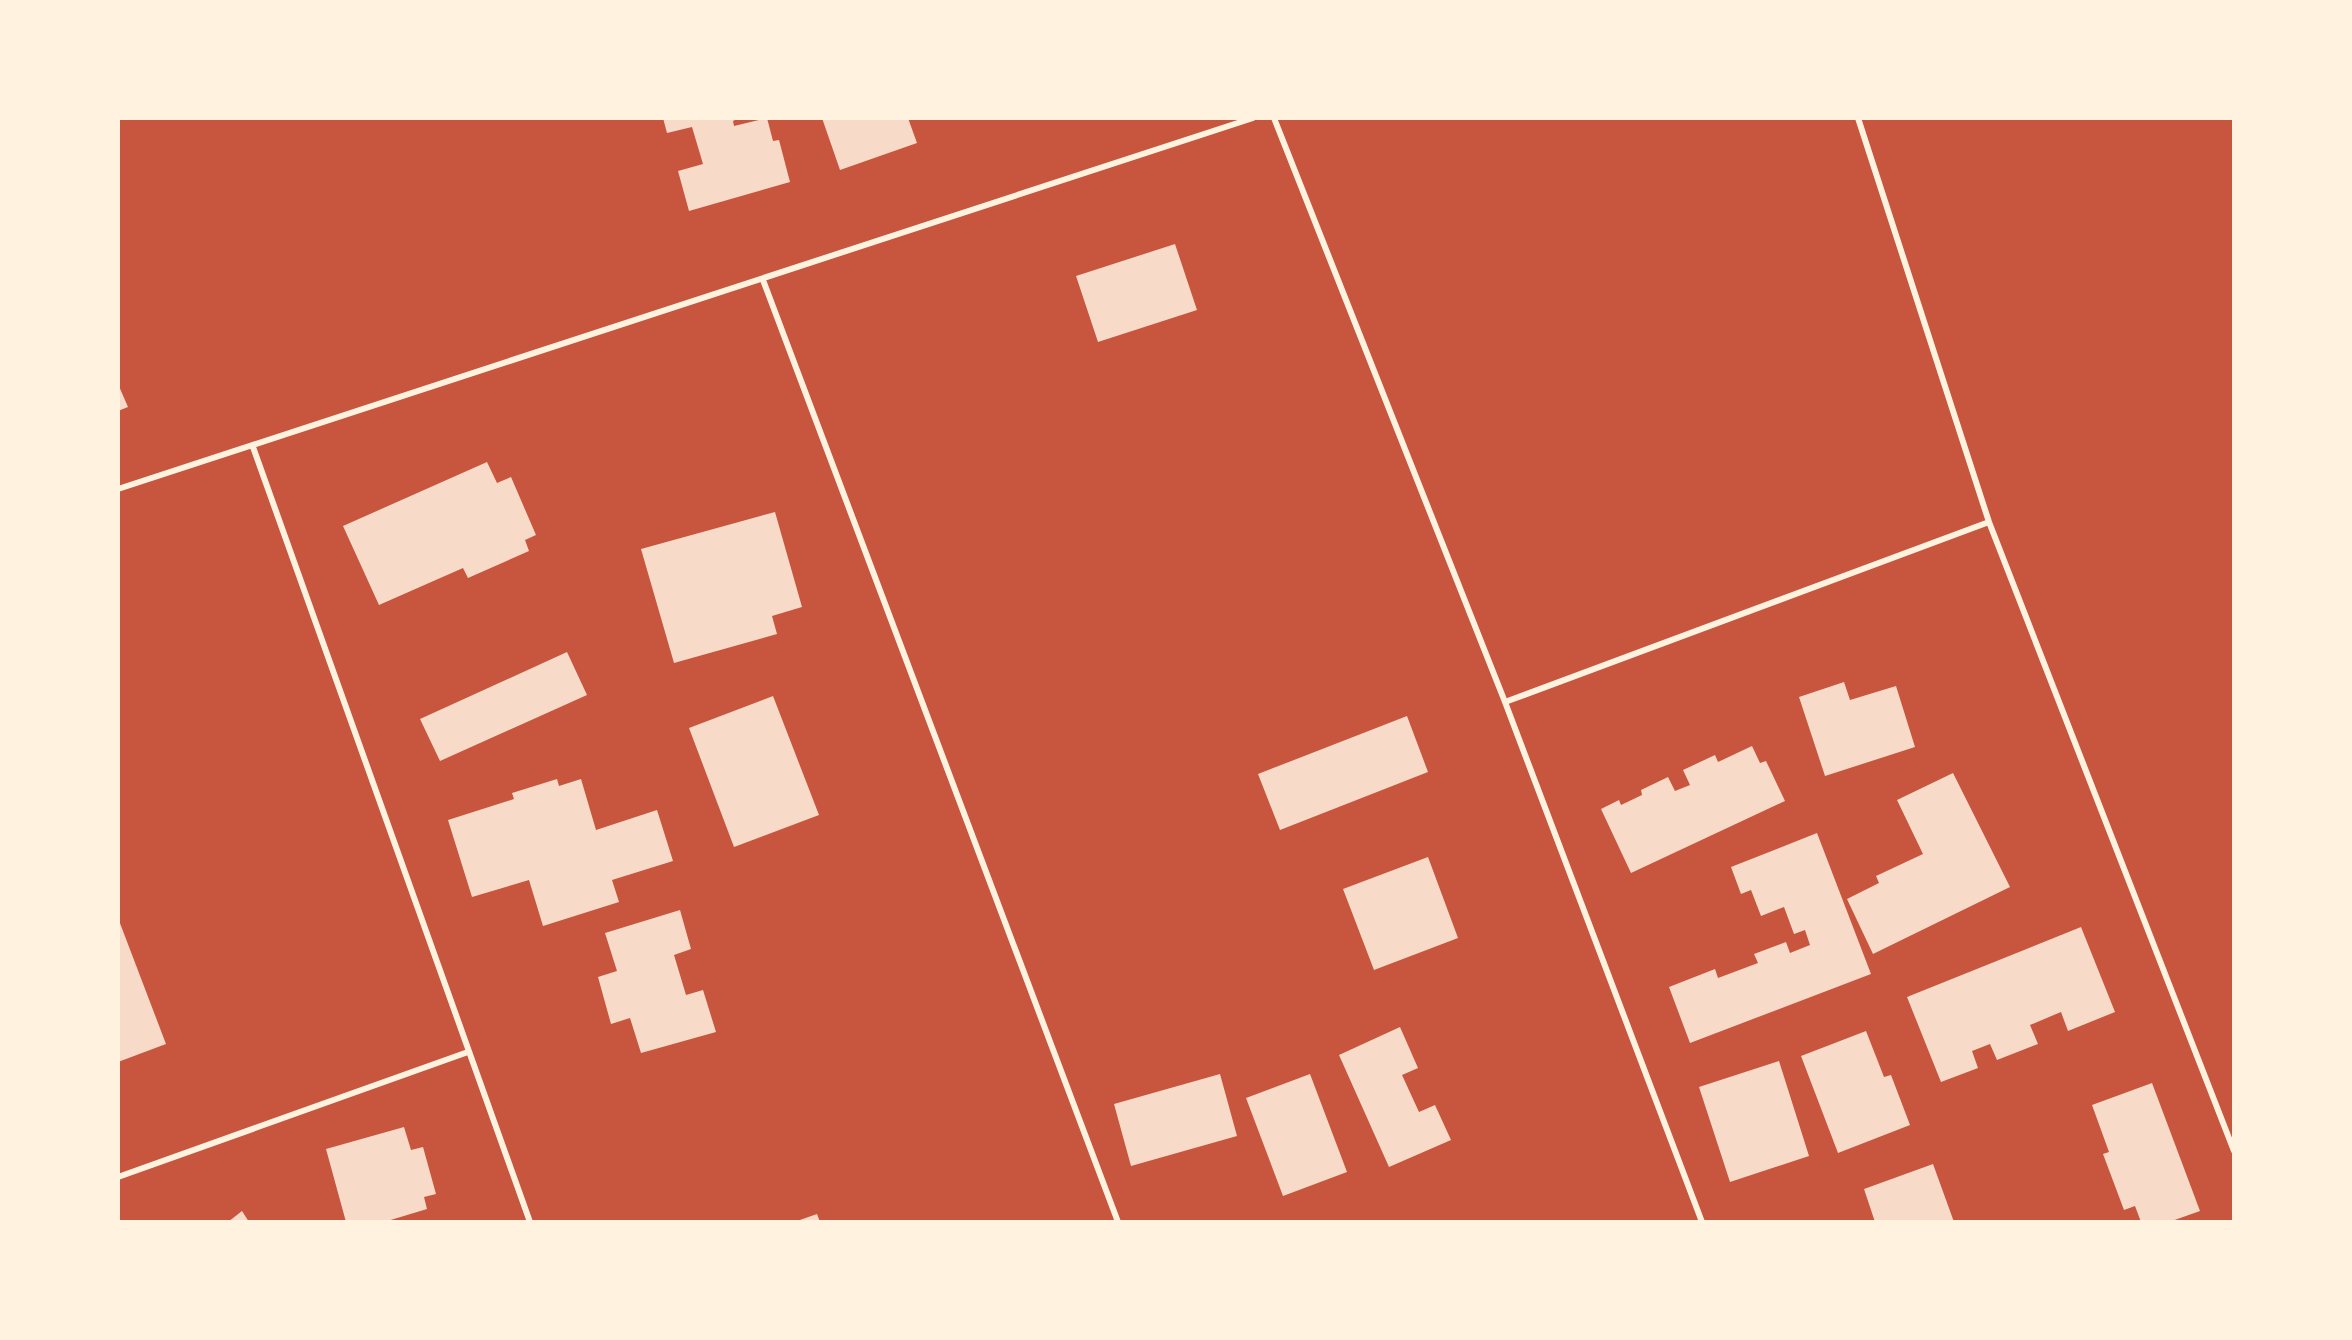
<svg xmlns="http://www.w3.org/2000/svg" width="2352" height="1340" font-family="'Exo 2',sans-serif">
  <rect width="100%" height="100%" fill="#c8553d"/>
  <!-- building -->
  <path fill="#f7dbc8" d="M663,118H739L733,121L734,126L767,118L773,141L779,140L790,182L689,211L678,171L703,164L692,127L667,133Z
    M822,118H908L917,143L840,170Z
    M1175,244L1197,310L1098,342L1076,276Z
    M118,384L128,407L118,411Z
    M487,462L497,483L511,477L536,535L525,540L529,551L468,578L463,568L379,605L343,526Z
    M775,512L802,607L772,616L777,634L674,663L641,549Z
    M567,652L587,695L440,761L420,719Z
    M1844,682L1850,700L1896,686L1915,747L1825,776L1799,697Z
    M773,696L819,815L734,847L689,728Z
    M1407,716L1428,772L1280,830L1258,774Z
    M1752,746L1760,763L1766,761L1785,801L1631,873L1601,809L1619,800L1621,805L1642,795L1641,790L1668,777L1675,791L1690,785L1683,770L1715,755L1718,762Z
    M1953,773L2010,887L1873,954L1847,899L1879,883L1876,876L1923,854L1897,800Z
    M557,779L559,786L581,779L596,830L657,810L673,861L612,880L619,902L543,926L529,880L472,897L448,820L514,799L512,793Z
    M1817,833L1871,974L1690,1043L1669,987L1715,969L1718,978L1758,963L1754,954L1786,942L1790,953L1810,945L1805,930L1794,934L1784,907L1761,916L1751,890L1741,894L1731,867Z
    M1428,857L1458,938L1374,970L1343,889Z
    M680,910L691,949L674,955L686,995L703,990L716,1032L641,1053L630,1018L611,1024L598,977L617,971L605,933Z
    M118,918L166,1044L118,1062Z
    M2081,927L2115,1012L2068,1031L2061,1012L2030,1025L2038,1044L1997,1060L1990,1044L1972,1051L1978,1068L1941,1082L1907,997Z
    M1400,1027L1418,1068L1402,1075L1419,1112L1435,1105L1451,1140L1389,1167L1339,1055Z
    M1866,1031L1884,1077L1891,1075L1910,1125L1838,1153L1801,1056Z
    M1779,1061L1809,1156L1730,1182L1699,1087Z
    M1220,1074L1237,1136L1131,1166L1114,1104Z
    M1310,1074L1347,1172L1283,1196L1246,1098Z
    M2152,1083L2200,1211L2169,1222H2141L2135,1206L2124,1210L2103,1154L2109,1152L2092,1105Z
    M404,1127L411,1150L423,1147L436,1194L424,1197L427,1209L384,1222H346L326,1149Z
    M1933,1164L1954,1222H1875L1864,1189Z
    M242,1211L249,1222H228Z
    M817,1214L820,1222H797V1221Z"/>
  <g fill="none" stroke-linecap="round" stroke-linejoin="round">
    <!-- minor -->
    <path stroke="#fff3e0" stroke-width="6" d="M1274,118L1505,702L1702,1222
      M1858,118L1989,522L2234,1151
      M763,280L1118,1222
      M253,447L530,1222
      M118,489L1253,118
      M1505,702L1989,522
      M118,1177L468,1052"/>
  </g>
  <!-- border -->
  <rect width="2352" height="1340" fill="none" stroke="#fff3e0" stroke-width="240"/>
</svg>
